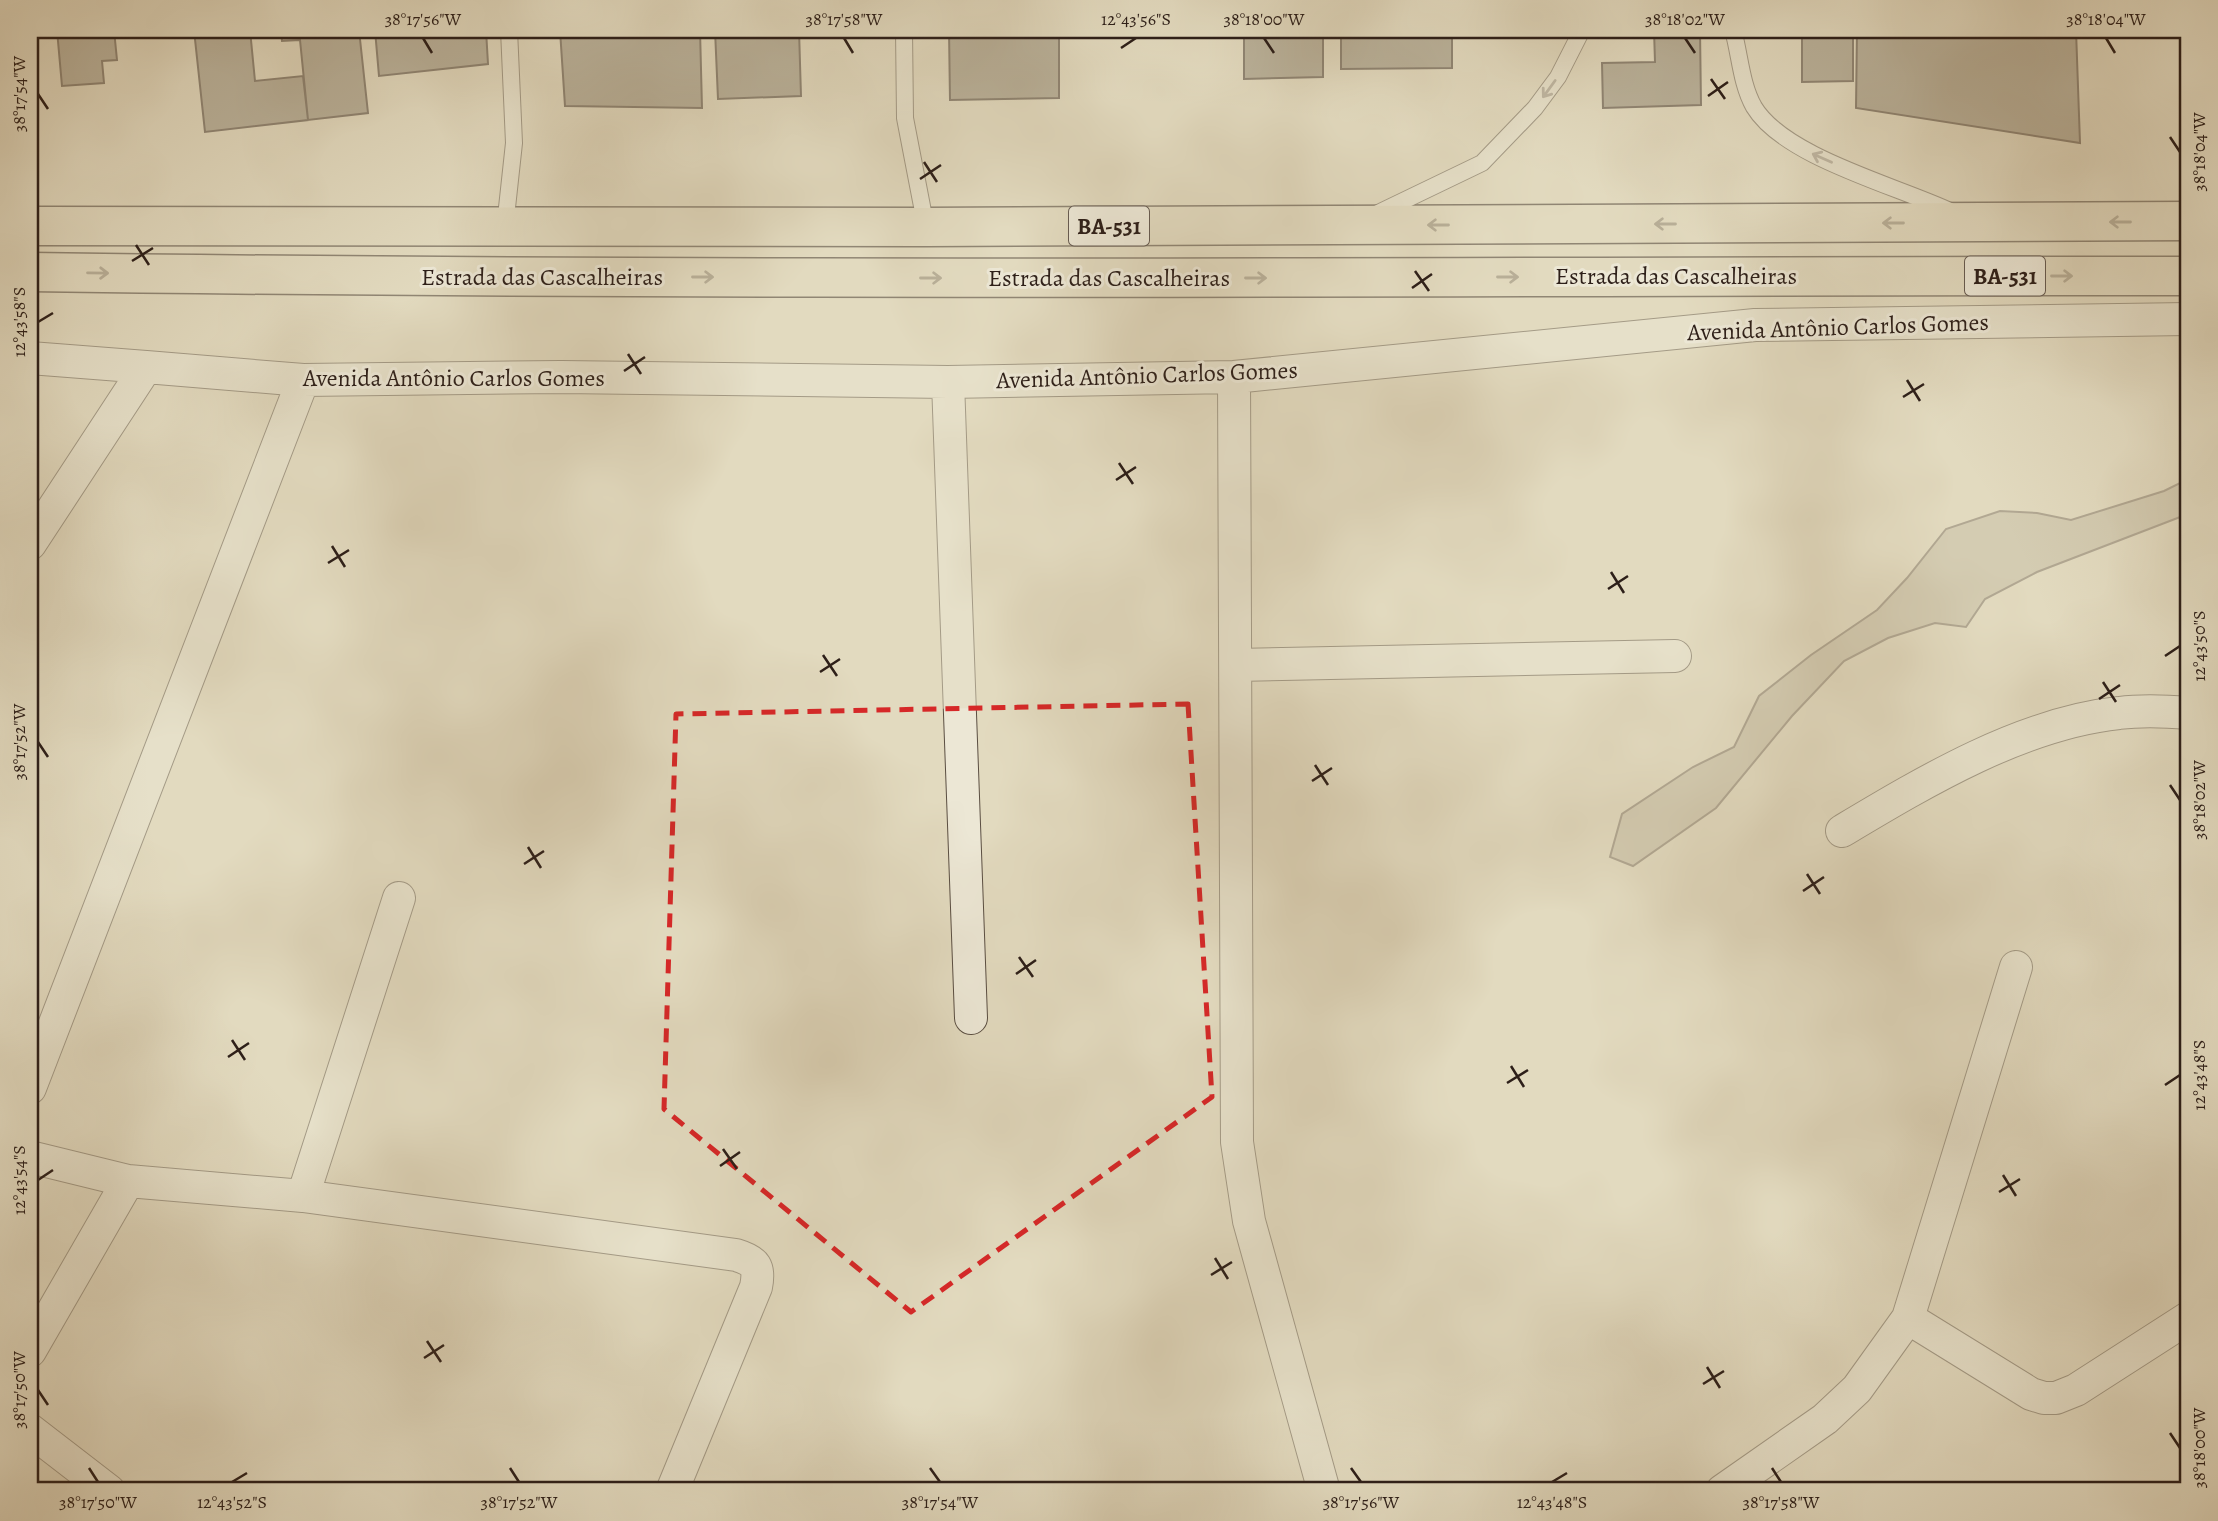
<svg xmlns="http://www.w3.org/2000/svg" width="2218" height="1521" font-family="Alegreya,serif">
  <rect width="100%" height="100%" fill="#e2dabf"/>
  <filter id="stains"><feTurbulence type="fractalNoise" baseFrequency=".00286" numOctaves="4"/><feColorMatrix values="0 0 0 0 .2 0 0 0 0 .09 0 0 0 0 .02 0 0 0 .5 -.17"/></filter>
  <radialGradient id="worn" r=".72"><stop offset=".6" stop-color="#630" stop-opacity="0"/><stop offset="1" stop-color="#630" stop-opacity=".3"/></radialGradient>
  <!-- green -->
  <path fill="#c3baa3" stroke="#786c5e" stroke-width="2" d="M2188,479V514L2037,572L1985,599L1966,627L1935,623L1888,638L1844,661L1792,716L1716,808L1633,866L1610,857L1622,814L1693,767L1734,747L1759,696L1811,655L1877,610L1907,578L1946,529L2000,511L2037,513L2071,520L2164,491Z"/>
  <!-- building -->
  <path fill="#8b806f" stroke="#2d1f19" stroke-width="2" d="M57,30H114L117,60L102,61L104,83L62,86Z
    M194,30H250L255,81L303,76L308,120L205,132Z
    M281,30H359L368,113L308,120L300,40L282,41Z
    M375,30H486L488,64L379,76Z
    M560,30H700L702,108L565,106Z
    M715,30H799L801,96L718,99Z
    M949,30H1059V98L950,100Z
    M1244,30H1323V77L1244,79Z
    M1341,30H1452V68L1341,69Z
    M1654,30H1700L1701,105L1603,108L1602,63L1655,62Z
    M1802,30H1853V81L1802,82Z
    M1857,30H2076L2080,143L1856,108Z"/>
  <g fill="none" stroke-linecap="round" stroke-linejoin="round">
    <defs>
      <path id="lane" d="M904,30L905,118L926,227
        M1733,30C1740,55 1741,84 1754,107C1784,157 1897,186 1950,211
        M1374,215L1482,163L1535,108L1558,77L1582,30
        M505,226L514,143L509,30"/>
      <path id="street" d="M30,358L146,367
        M1234,377L1237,1142L1249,1221L1324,1491
        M948,382L971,1018
        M30,544L146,367L303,380L561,377L948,382L1234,377L1755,325L2188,319
        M1236,665L1675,656
        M1842,831C1924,782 2022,723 2119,713C2142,710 2165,711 2188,713
        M30,1088L303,380
        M30,1157L128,1181L303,1196L736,1255C756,1261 760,1267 756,1287L672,1491
        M303,1196L399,898
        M1908,1318L2031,1394L2044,1398H2056L2076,1390L2188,1318
        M30,1351L128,1181
        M30,1430L109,1491
        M1722,1491L1825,1419L1857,1389L1908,1318L2016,967"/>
      <path id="primary" d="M30,226L926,227L2188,221
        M30,272C749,282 1469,276 2188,276"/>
    </defs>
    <!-- lane casing -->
    <use href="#lane" stroke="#5a4e42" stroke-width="18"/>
    <!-- street casing -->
    <use href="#street" stroke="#5a4e42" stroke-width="34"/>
    <!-- primary casing -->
    <use href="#primary" stroke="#2d1f19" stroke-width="41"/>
    <!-- lane -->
    <use href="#lane" stroke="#ece7d5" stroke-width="16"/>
    <!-- street -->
    <use href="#street" stroke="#ece7d5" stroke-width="32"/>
    <!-- primary -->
    <use href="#primary" stroke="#e2dabf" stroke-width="38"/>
  </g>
  <!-- one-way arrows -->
  <defs><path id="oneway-shaft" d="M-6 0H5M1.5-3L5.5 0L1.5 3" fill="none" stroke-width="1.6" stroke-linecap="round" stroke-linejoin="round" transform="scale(1.75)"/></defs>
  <g stroke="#968d80">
    <use href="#oneway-shaft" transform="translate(1549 89) rotate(126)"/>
    <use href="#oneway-shaft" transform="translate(1822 158) rotate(-156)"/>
  </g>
  <g stroke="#887c6c">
    <use href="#oneway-shaft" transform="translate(2120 222) rotate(180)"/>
    <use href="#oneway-shaft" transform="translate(1893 223) rotate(180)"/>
    <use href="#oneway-shaft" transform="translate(1665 224) rotate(180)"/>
    <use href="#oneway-shaft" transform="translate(1438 225) rotate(180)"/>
    <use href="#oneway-shaft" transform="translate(98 273) rotate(1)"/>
    <use href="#oneway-shaft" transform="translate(2062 276)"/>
    <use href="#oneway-shaft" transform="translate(703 277)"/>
    <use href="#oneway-shaft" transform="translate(1508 277)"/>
    <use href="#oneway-shaft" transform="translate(931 278)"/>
    <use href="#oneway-shaft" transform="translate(1256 278)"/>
  </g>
  <!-- marked area -->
  <path d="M0 0H2218V1521H0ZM1188,704L1212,1097L911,1312L664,1109L676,714Z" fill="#e2dabf" fill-opacity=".55" fill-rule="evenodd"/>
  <path fill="none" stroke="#d62828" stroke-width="5" stroke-dasharray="14 9" stroke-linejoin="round" d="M1188,704L1212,1097L911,1312L664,1109L676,714Z"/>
  <!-- ticks -->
  <path fill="none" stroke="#2d1f19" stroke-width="2.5" d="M423,38L432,53M844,38L853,53M1264,38L1274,53M1685,38L1695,53M2106,38L2115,53M1121,48L1136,38M1711,79L1725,99M38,94L48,109M1708,96L1728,82M2170,137L2180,152M924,162L937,182M920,179L941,165M136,245L149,265M132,261L153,248M1415,271L1429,291M1412,288L1432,274M38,322L53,313M628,354L641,374M624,371L645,357M1907,380L1920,401M1903,397L1924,384M1119,463L1133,484M1116,480L1136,467M332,546L345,567M328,563L349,550M1611,572L1624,593M1608,589L1628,576M823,655L837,676M2165,656L2180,646M820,672L840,659M2103,682L2116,702M2099,699L2120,685M38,742L48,757M1315,765L1328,785M1312,781L1332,768M2170,785L2180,800M528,847L541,868M524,864L544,851M1807,874L1820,894M1803,891L1824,877M1019,957L1033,977M1016,974L1036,960M232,1040L245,1060M228,1057L249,1043M1511,1066L1524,1087M1507,1083L1528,1070M2165,1085L2180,1075M723,1149L737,1169M720,1166L740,1152M2003,1175L2016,1196M38,1180L53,1170M1999,1192L2020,1179M1215,1258L1228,1279M1211,1275L1232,1262M427,1341L441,1362M424,1358L444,1345M1707,1367L1720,1388M1703,1384L1724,1371M38,1390L48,1405M2170,1433L2180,1448M89,1468L98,1482M510,1468L519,1482M930,1468L940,1482M1351,1468L1361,1482M1772,1468L1781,1482M232,1482L247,1473M1552,1482L1567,1473"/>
  <g text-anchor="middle" stroke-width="6" stroke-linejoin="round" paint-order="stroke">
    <!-- shield labels -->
    <g fill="#ece7d5" stroke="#665b51" stroke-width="2">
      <rect x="1069" y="206.5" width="80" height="39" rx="5"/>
      <rect x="1965" y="256.5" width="80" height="39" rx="5"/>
    </g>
    <g font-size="23" font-weight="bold" fill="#2d1f19">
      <text x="1109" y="234">BA-531</text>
      <text x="2005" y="284">BA-531</text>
    </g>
    <!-- street labels -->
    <g font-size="24" fill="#2d1f19" stroke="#ece7d5">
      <text x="1676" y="284">Estrada das Cascalheiras</text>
      <text x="542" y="285">Estrada das Cascalheiras</text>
      <text x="1109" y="286">Estrada das Cascalheiras</text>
      <text transform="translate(1838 327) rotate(-2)" y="8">Avenida Antônio Carlos Gomes</text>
      <text transform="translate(1147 375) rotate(-2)" y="8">Avenida Antônio Carlos Gomes</text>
      <text x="454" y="386">Avenida Antônio Carlos Gomes</text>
    </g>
  </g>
  <!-- margin -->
  <rect width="2218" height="1521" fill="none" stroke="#e2dabf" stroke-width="77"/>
  <rect x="38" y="38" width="2142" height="1444" fill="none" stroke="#2d1f19" stroke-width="2.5"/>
  <g font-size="18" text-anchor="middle" fill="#2d1f19">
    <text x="423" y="25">38°17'56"W</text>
    <text x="844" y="25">38°17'58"W</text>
    <text x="1136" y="25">12°43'56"S</text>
    <text x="1264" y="25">38°18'00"W</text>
    <text x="1685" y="25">38°18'02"W</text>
    <text x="2106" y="25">38°18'04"W</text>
    <text transform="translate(19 94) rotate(-90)" y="6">38°17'54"W</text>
    <text transform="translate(2199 152) rotate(-90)" y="6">38°18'04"W</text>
    <text transform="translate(19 322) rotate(-90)" y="6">12°43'58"S</text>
    <text transform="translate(2199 646) rotate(-90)" y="6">12°43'50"S</text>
    <text transform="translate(19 742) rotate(-90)" y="6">38°17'52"W</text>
    <text transform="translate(2199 800) rotate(-90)" y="6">38°18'02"W</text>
    <text transform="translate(2199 1075) rotate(-90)" y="6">12°43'48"S</text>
    <text transform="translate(19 1180) rotate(-90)" y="6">12°43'54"S</text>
    <text transform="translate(19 1390) rotate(-90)" y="6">38°17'50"W</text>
    <text transform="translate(2199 1448) rotate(-90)" y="6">38°18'00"W</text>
    <text x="98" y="1508">38°17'50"W</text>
    <text x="232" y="1508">12°43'52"S</text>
    <text x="519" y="1508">38°17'52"W</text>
    <text x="940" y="1508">38°17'54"W</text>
    <text x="1361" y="1508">38°17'56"W</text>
    <text x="1552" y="1508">12°43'48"S</text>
    <text x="1781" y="1508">38°17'58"W</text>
  </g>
  <rect width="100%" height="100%" filter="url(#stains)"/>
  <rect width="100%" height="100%" fill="url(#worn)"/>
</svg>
